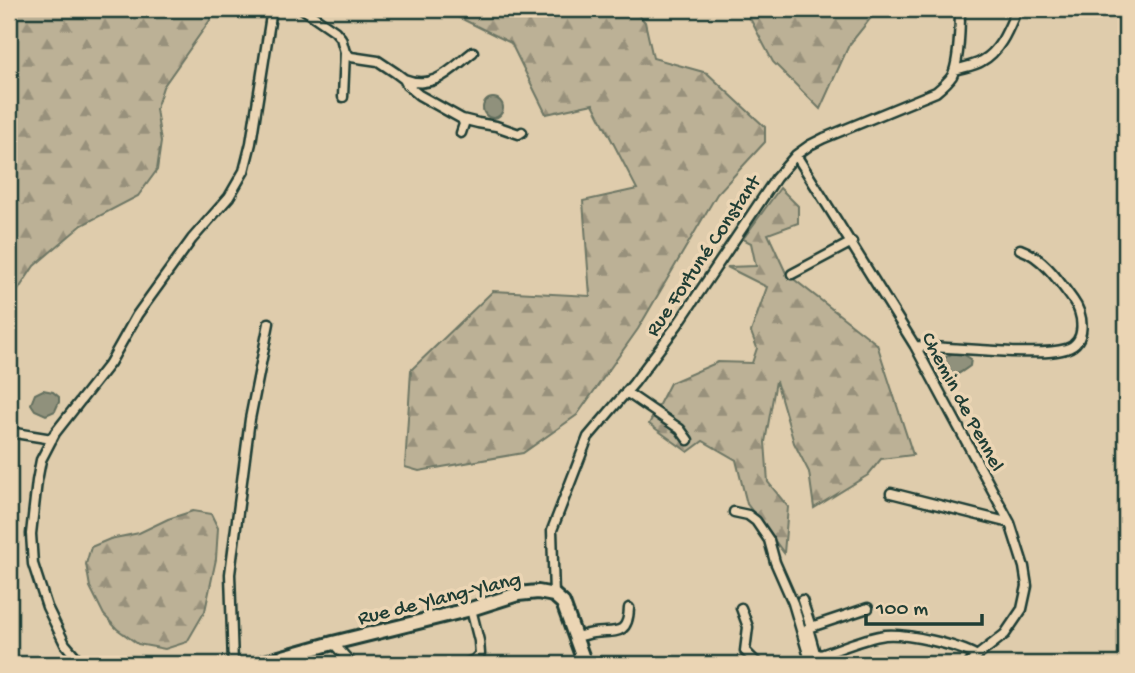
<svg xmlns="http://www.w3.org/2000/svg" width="1135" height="673" font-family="'Gochi Hand',sans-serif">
  <defs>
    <pattern id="forest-firs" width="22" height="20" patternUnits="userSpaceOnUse" patternTransform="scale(1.75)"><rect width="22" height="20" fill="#bcb196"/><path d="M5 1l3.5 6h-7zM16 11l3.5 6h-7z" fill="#98917b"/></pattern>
  </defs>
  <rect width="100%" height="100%" fill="#dfccac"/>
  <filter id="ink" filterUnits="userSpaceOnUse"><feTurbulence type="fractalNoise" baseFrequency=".0143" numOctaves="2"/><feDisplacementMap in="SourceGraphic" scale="14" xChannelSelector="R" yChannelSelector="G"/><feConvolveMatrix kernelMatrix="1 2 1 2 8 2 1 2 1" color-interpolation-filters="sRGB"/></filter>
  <g filter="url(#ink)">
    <!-- forest -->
    <path fill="url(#forest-firs)" stroke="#6e7765" stroke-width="2" d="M15,9H216L215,13L163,87L156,109L161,142L157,170L138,196L82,225L34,266L9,304V14Z
      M442,9H633L645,22L653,58L707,73L765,127V142L717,194L638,329L577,415L523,453L419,471L405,467L411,370L493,291L590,296L583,201L637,189L593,104L546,114L511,43Z
      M745,9H878L849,45L820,109L773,62Z
      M780,188L798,206V223L768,234L786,273L877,344L913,455L881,459L868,475L814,508L809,472L794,443L776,381L765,442L768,482L788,507L784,553L747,504L736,460L703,441L688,452L649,424L670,383L718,362L752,363L757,348L751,332L767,287L727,267L756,266L751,243L743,239Z
      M193,511L211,514L218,528L216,559L205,611L187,642L165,649L138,644L117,629L104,615L90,587L86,564L91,547L110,539L139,533L168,519Z"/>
    <!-- water -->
    <path fill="#90917b" stroke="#636f5f" stroke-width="2" d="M483 108a10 10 0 1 1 20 0a10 10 0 1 1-20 0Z
      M958,351L971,359L970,366C962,372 952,379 942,378L938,371C938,360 948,355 958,351Z
      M43,390L53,392L59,397V402L55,411L46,415L35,410L31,404L35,394Z"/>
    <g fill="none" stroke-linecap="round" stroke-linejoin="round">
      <defs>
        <path id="street" d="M303,9L335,31L341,38L345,52L351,57L378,61L396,73L404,79L407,85L419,95L462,119L478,123L496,126L519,134L522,132
          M955,70C964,67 974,66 982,61C1001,51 1009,27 1017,9
          M404,79C434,91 451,69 473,52
          M343,97L345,52
          M461,133L464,124L462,119
          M796,155L915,346L1010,523L1024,567L1027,586L1022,609L1005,634L977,656L969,664
          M792,274L852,242
          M915,346C947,348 980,350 1012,352C1029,352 1049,354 1066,349C1087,343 1084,315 1073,300C1059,281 1043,257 1020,249
          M626,392L680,429L688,440
          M9,432L52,439
          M891,493L1010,523
          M734,512L748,515L756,521L769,540L775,562L793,603L809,657L808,664
          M554,595L552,530L588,437L634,383L678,324L776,178L796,155L810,145L824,138L936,92C942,87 948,82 952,76C959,63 960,25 960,9
          M802,600L811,627
          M741,608L748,627L745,651L758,664
          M868,608L808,628L815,653L821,655C842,648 864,638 885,635C907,633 958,645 977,656
          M576,637C581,636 587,634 593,633C615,630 628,637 629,608
          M333,643L352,664
          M82,664L65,644L47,607L33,564L31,534L37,481L41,460L55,433L110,363L137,315L192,239L229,197L244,171L251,143L272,9
          M233,664L230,574L250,419L269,323
          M465,664L474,660L480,654L479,641L471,609"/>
        <path id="secondary" d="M258,664L333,643L471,609L518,594L538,592L554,595L563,603L585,664"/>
      </defs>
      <!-- street casing -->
      <use href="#street" stroke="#1f3d34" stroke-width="13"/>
      <!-- secondary casing -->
      <use href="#secondary" stroke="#1f3d34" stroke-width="18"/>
      <!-- street -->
      <use href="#street" stroke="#ebd5b4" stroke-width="8"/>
      <!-- secondary -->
      <use href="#secondary" stroke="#ebd5b4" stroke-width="12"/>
    </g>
  </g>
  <g text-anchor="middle" stroke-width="7" stroke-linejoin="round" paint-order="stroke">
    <!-- street labels -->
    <g font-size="21" fill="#1f3d34" stroke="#ebd5b4">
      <text transform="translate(702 255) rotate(-56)" y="7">Rue Fortuné Constant</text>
      <text transform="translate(964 401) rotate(62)" y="7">Chemin de Pennel</text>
      <text transform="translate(439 597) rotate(-14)" y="7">Rue de Ylang-Ylang</text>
    </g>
  </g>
  <!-- margin -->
  <rect width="1135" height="673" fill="none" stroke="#ebd5b4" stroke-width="35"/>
  <rect x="18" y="18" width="1100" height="638" fill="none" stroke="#1f3d34" stroke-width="2.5" filter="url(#ink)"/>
  <!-- scale -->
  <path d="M866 614v10h116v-10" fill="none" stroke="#1f3d34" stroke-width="3.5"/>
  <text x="876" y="614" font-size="21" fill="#1f3d34" stroke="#ebd5b4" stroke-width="5" paint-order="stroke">100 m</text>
</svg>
